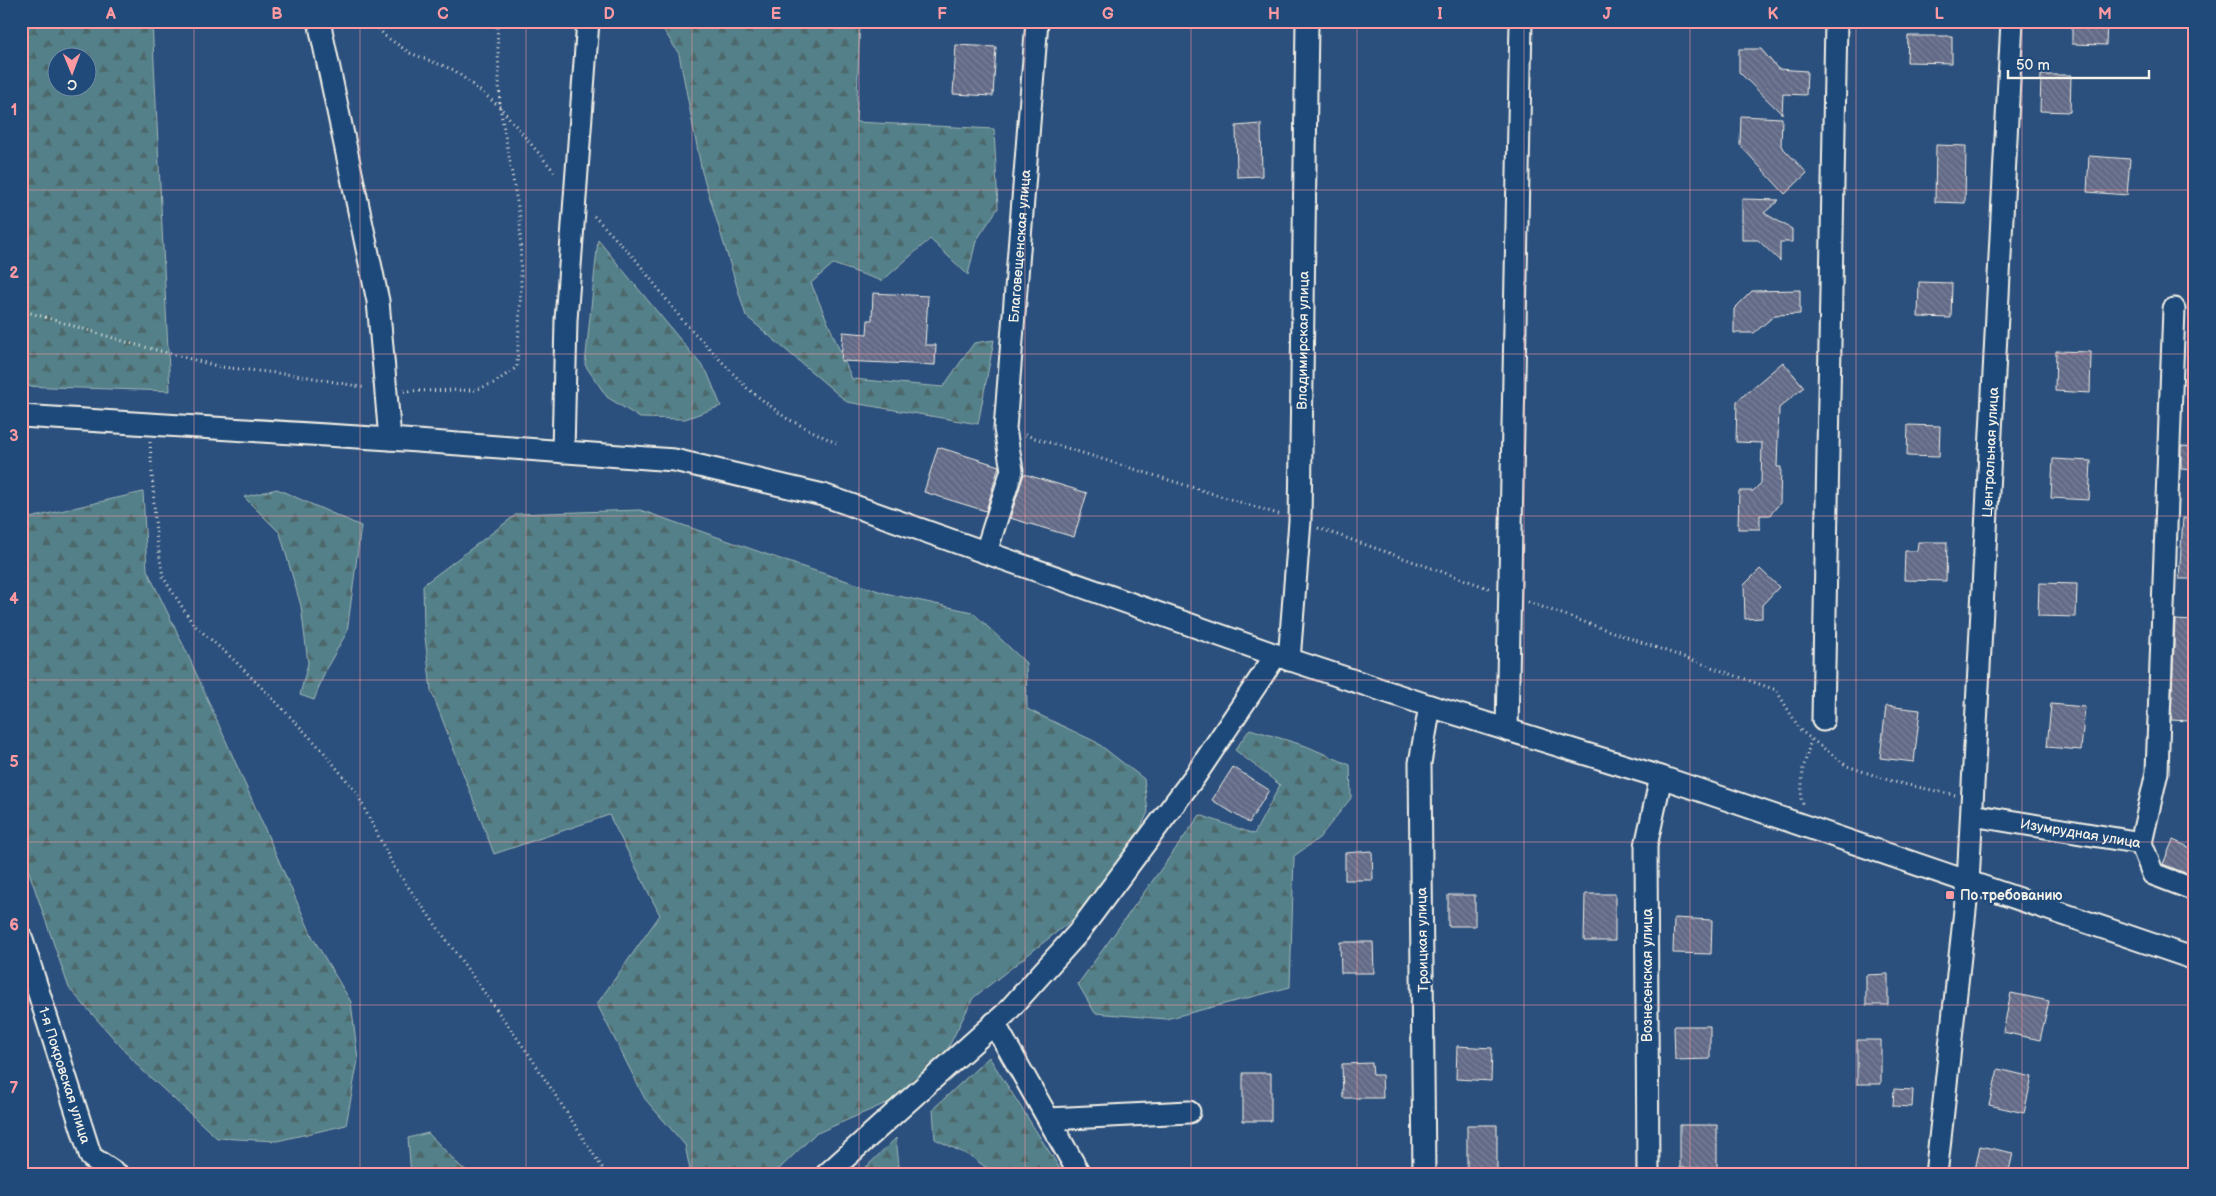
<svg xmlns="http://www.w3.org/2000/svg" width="2216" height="1196" font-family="'Balsamiq Sans',sans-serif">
  <defs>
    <pattern id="forest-firs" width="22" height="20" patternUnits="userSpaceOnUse" patternTransform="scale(1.25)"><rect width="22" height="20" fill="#528089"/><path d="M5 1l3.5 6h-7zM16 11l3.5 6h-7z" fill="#4e676b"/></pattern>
    <pattern id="building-back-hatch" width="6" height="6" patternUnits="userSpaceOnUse" patternTransform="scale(1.25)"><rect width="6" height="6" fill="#626a87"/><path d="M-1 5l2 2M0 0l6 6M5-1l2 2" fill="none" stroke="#798098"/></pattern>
  </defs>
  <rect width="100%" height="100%" fill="#2c507d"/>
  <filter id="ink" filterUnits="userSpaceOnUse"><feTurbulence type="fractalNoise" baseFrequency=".02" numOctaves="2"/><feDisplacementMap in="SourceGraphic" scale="10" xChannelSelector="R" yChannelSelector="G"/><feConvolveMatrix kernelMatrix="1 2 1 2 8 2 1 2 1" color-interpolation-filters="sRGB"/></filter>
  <g filter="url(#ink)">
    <!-- forest -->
    <path fill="url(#forest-firs)" stroke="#a3b8b8" fill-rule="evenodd" d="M21,21H152L170,391L21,386ZM58,58H88V88H58Z
      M658,21H860L856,122L994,129L998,208L976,241L968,275L930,239L882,281L833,264L811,283L852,379L943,387L974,343L994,340L978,424L847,402L746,316L702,172L679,54Z
      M598,240L707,372L721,406L685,419L640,418L607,397L585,365Z
      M277,489L361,526L347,632L326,669L314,700L300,695L308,663L301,606L280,533L244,497Z
      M143,492L147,570L188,655L313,938L351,1002L358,1060L346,1125L277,1141L217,1138L141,1069L69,988L21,849V520Z
      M640,510L800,566L885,593L972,612L1026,663L1027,709L1096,742L1144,779L1148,812L1130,851L1124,879L973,998L930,1084L815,1134L773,1175H691L685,1145L645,1099L597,1004L660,915L609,815L494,854L431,690L424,628L423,585L517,514Z
      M1250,729L1306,746L1350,765L1351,798L1319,838L1294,856L1290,987L1166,1019L1095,1013L1078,984L1200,815L1254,834L1280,785L1235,750Z
      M989,1057L1064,1175H996L972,1157L935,1139L933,1109Z
      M428,1133L461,1167L474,1175H411L408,1138Z
      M896,1138L900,1175H858Z"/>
    <!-- building -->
    <path fill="url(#building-back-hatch)" stroke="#f4f1e8" d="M2072,21H2107L2106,45L2072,44Z
      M1908,36H1952V63L1907,62Z
      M956,45L996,47L993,96L953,94Z
      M1739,49H1761L1778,69L1807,71L1806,95L1783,94L1782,114L1739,72Z
      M2041,75H2071L2070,112L2040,111Z
      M1741,116L1782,118L1781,146L1807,173L1785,194L1740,145Z
      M1261,124L1262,176L1237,177L1236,126Z
      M1936,145L1966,146L1965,203L1935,202Z
      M2089,156L2130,159L2127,195L2087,192Z
      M1742,199L1779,200L1764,213L1792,229V242H1780V261L1758,240H1742Z
      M1919,282L1952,283L1951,318L1918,317Z
      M1800,290V314L1775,315L1754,333H1734V309L1752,291Z
      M873,293L928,296L925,345H936L935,365L841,361L843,332L867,334L868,320H872Z
      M2056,351L2091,352L2090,393L2055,391Z
      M1783,362L1804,387L1779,408L1777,467H1781L1780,503L1770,515H1760V529H1738L1739,491H1753L1761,483L1762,443L1736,442L1737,401Z
      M1908,425L1940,426L1939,457L1907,456Z
      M2181,446L2195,447V470L2181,469Z
      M938,447L999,466L986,511L924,492Z
      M2053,459L2091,461L2089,500L2051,498Z
      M1024,474L1087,493L1074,537L1010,518Z
      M2183,518L2195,519V579H2179Z
      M1918,542H1947L1946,581L1904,580L1905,551H1917Z
      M1760,569L1779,587L1762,605V618L1745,619L1744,585Z
      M2039,583L2077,584L2076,617L2038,616Z
      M2175,620L2195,621L2190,721L2171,720Z
      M2051,704L2085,707L2081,750L2047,747Z
      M1886,706L1920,710L1914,762L1880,758Z
      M1233,767L1269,790L1249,823L1212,800Z
      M2173,840L2195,850V877L2163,864Z
      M1372,851L1373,880H1345V853Z
      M1585,894H1615V941H1584Z
      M1448,895H1475V926H1448Z
      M1674,918L1712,920L1711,954L1673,953Z
      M1340,942H1373L1374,973H1341Z
      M1888,974V1005H1866V975Z
      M2011,993L2049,1001L2040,1040L2003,1032Z
      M1674,1026H1710V1059L1675,1060Z
      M1857,1040H1881V1084H1857Z
      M1457,1046L1492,1048L1491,1081L1456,1079Z
      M1372,1063L1373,1075H1382L1383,1098H1343L1342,1064Z
      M1998,1069L2032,1077L2024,1113L1989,1105Z
      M1243,1073H1271V1121H1243Z
      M1894,1089L1913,1090L1912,1107L1893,1106Z
      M1467,1125H1497V1169H1467Z
      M1680,1125H1717V1168H1680Z
      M1980,1146L2013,1153L2008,1175H1974Z"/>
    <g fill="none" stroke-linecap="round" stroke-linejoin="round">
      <defs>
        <g id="minor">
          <path d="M319,21L378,301L390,439"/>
          <path d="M21,416L390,439L674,460L823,495L1276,655L1430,706L1661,777L2195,959"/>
          <path d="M563,452L566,320L588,21"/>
          <path id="s1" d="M986,552L1012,470L1005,429L1037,21"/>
          <path id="s2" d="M1289,660L1300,521L1307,21"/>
          <path d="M1823,720L1836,21"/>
          <path d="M1507,730L1521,21"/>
          <path id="s3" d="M1972,815L2141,843L2153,874L2195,890"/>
          <path d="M2141,843L2157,772L2174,309"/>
          <path id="s4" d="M21,937L91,1157L118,1175"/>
          <path d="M994,1023L1080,1175"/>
          <path d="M1049,1119L1189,1112"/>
          <path d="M826,1175L1006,1013L1078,933L1195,776L1276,655"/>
          <path d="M1424,1175L1420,763L1430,706"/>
          <path d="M1648,1175L1646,846L1661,777"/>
          <path id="s5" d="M1936,1175L1968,883L2012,21"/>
        </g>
      </defs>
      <!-- minor casing -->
      <use href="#minor" stroke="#f4f1e8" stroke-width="25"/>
      <!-- path -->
      <path stroke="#f4f1e8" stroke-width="3" stroke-dasharray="1 4" stroke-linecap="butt" d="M372,21L385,36L410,53L454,70L500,107L557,175
        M594,216L636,260L683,321L747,388L786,418L836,443
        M21,310L133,344L221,367L303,376L366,388
        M404,391L475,390L494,383L517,367L521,287L520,218L500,107L497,21
        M1025,435L1281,515
        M150,442L156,534L163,577L193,624L234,660L279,705L322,750L356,792L394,867L530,1056L607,1175
        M1318,528L1491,589
        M1528,602L1776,690L1801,731L1847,766L1894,782L1955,795
        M1803,804L1801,800L1803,769L1811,740"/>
      <!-- minor -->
      <use href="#minor" stroke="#1f4a7a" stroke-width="21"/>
    </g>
  </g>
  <!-- grid -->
  <path fill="none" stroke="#ff9aa2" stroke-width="1" stroke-opacity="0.55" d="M194,21V1175M360,21V1175M526,21V1175M692,21V1175M859,21V1175M1025,21V1175M1191,21V1175M1357,21V1175M1524,21V1175M1690,21V1175M1856,21V1175M2022,21V1175M21,190H2195M21,354H2195M21,516H2195M21,680H2195M21,842H2195M21,1005H2195"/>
  <!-- markers -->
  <rect fill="#ff9aa2" stroke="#1f4a7a" stroke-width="2" x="1945" y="890" width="10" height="10" rx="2.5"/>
  <g text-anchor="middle" stroke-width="5" stroke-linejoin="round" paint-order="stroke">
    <!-- street labels -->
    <g font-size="14" fill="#f4f1e8" stroke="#1f4a7a">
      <text dy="5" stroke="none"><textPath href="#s1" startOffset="311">Благовещенская улица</textPath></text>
      <text dy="5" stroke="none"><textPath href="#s2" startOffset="320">Владимирская улица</textPath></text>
      <text dy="5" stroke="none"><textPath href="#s5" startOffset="725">Центральная улица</textPath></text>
      <text dy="5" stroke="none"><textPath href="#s3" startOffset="110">Изумрудная улица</textPath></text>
      <text transform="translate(1422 940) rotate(-91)" y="5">Троицкая улица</text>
      <text transform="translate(1647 975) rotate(-90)" y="5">Вознесенская улица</text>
      <text dy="5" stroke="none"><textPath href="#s4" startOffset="145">1-я Покровская улица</textPath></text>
    </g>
    <!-- poi labels -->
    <g font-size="14" font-weight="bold" fill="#f4f1e8" stroke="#1f4a7a" text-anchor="start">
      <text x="1960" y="900">По требованию</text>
    </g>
  </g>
  <!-- margin -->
  <rect width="2216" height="1196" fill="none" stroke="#1f4a7a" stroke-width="55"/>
  <!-- north arrow -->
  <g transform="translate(72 72) rotate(179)"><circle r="24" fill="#1f4a7a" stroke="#748da6"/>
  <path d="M0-4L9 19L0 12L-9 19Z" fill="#ff9aa2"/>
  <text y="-8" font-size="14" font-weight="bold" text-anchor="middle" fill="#f4f1e8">С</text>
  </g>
  <!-- scale -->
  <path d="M2008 70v8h141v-8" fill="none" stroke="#f4f1e8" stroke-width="2.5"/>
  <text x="2016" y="70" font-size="15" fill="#f4f1e8" stroke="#1f4a7a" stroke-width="4" paint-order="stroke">50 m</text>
  <rect x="28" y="28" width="2160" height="1140" fill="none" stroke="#ff9aa2" stroke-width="2"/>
  <g font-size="16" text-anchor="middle" font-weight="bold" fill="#ff9aa2">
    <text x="111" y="19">A</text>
    <text x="277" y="19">B</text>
    <text x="443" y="19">C</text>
    <text x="609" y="19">D</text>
    <text x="776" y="19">E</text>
    <text x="942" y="19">F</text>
    <text x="1108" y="19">G</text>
    <text x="1274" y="19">H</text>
    <text x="1440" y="19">I</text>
    <text x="1607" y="19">J</text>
    <text x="1773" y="19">K</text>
    <text x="1939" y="19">L</text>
    <text x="2105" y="19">M</text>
    <text x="14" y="115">1</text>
    <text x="14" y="278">2</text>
    <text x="14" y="441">3</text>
    <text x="14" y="604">4</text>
    <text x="14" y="767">5</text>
    <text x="14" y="930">6</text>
    <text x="14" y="1093">7</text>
  </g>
</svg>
